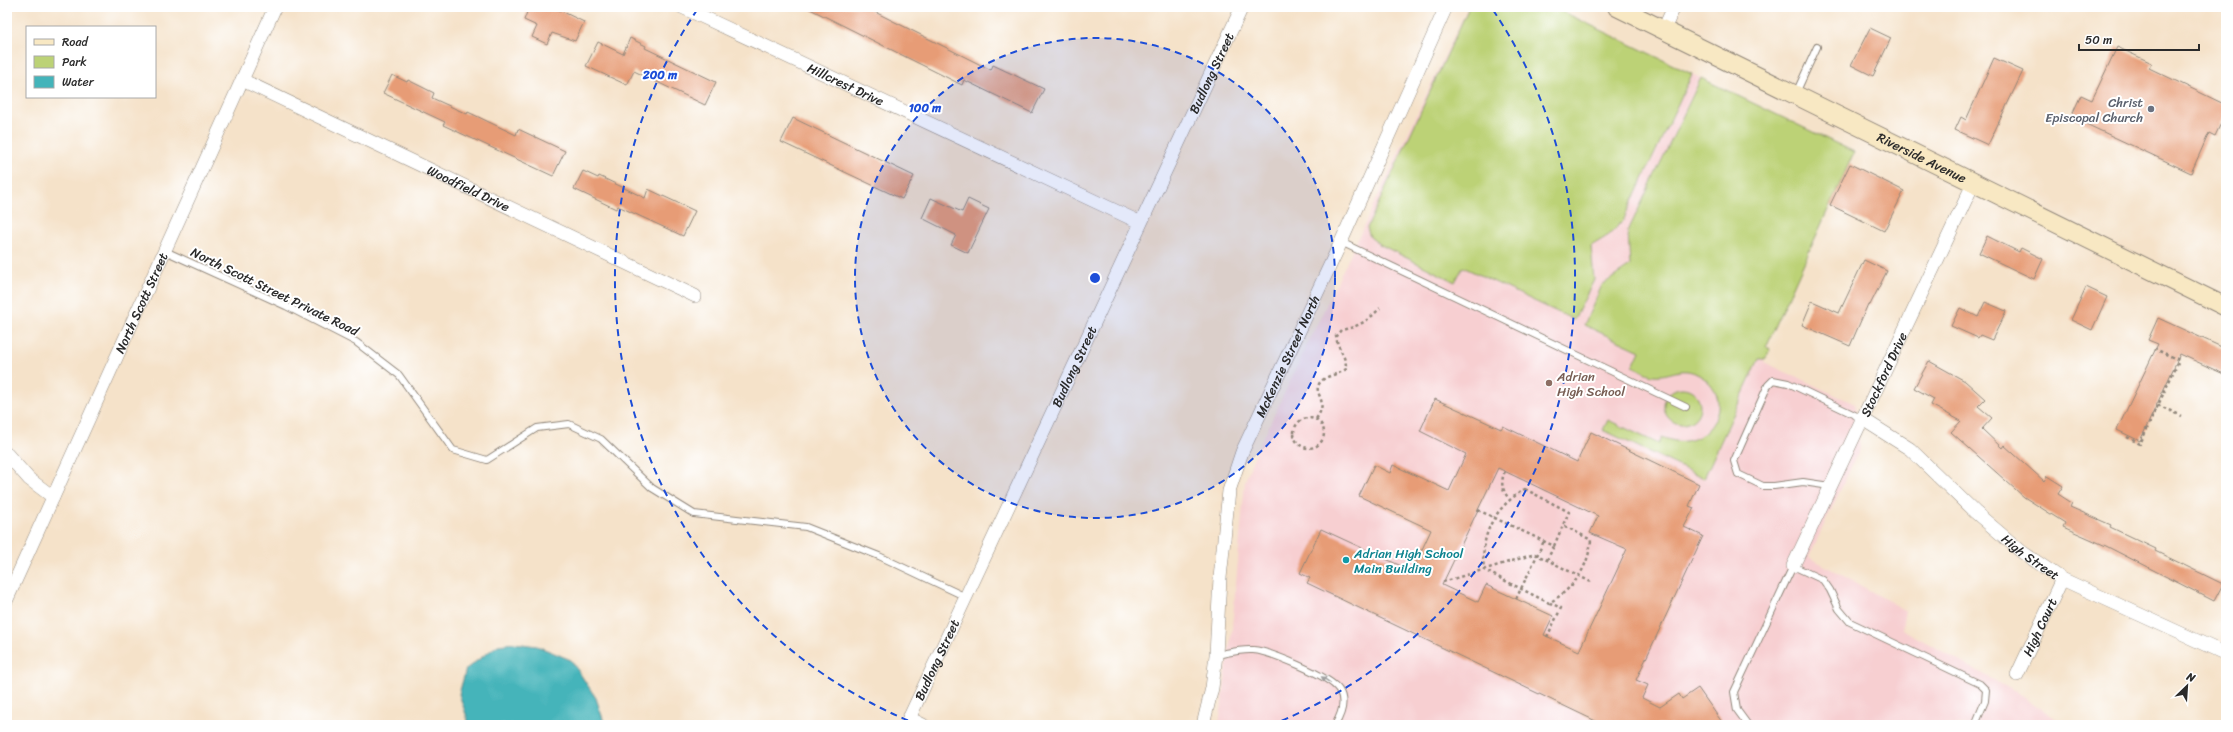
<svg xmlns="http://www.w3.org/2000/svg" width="2233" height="732" font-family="Sriracha,sans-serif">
  <rect width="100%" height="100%" fill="#fff"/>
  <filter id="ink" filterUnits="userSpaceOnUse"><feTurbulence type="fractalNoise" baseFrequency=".025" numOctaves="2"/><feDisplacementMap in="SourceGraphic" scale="8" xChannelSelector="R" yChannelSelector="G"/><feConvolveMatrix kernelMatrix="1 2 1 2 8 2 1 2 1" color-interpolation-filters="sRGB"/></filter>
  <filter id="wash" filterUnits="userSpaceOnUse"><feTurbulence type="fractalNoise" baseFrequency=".012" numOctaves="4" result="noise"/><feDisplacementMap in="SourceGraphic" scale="16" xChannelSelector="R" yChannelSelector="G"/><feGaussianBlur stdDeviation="0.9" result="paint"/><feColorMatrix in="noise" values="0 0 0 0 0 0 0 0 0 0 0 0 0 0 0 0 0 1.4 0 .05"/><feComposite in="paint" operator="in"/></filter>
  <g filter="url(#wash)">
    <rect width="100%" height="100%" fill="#f5e2c9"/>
    <!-- built -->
    <path fill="#f7cfd1" d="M1468,7H1553L1854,152L1766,347L1764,362L1855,404L1860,448L1809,557L1905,610L1902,629L2021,695L2065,725H1219L1232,628L1245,481L1253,459Z"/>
    <!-- green -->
    <path fill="#bcd276" stroke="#747e50" d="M1469,7H1553L1692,74L1623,221L1609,235L1591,246L1594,280L1574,320L1463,267L1455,282L1379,244L1370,237L1367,228Z
      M1701,78L1854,152L1766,347L1770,349L1765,359H1759L1704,478L1603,430L1608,420L1659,444L1662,437C1706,457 1737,403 1705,379C1682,362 1674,377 1653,375C1646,374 1639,369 1633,366L1640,351L1584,325L1602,285L1630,266L1628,231Z
      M1664 406a18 18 0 1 1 36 0a18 18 0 1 1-36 0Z"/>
    <!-- water -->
    <path fill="#44b4ba" stroke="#387072" d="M514,643L537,646L571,660L596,698L605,725H468V720L459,694L466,669L498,645Z"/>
    <g id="blocks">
      <!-- building -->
      <path fill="#e79c76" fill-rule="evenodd" d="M529,7H553L584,22L575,41L552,33L547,44L532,37L537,26L524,20Z
        M806,7H865L991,70L993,65L1044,89L1032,113L964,80L962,85Z
        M1870,28L1891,38L1873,76L1851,65Z
        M630,38L646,46L645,48L716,82L705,105L634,71L627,85L586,66L598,42L623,54Z
        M2117,47L2152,63L2149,68L2226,105V113L2215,136L2209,133L2191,173L2071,117L2081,95L2092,100Z
        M1994,58L2023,71L1988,145L1955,130L1961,117L1966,120Z
        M392,75L407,82L408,80L434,93L432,98L467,114L468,112L516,135L518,129L565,151L553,176L443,125L445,122L383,93Z
        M793,118L914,176L902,199L781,142Z
        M1850,164L1904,191L1884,231L1830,205Z
        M583,171L598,178L599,176L645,198L648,189L695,211L683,236L618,206L616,209L574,189Z
        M931,198L962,212L968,199L989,209L968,253L951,245L956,235L922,218Z
        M1987,236L2019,252L2021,248L2043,259L2034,279L1979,253Z
        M1864,260L1887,271L1870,305L1868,304L1850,346L1802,325L1812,301L1839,313Z
        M2086,287L2107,297L2092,330L2071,320Z
        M1985,302L2006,311L1992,340L1980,335L1978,338L1951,326L1960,308L1978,317Z
        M2158,318L2226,349V375L2180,354L2140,441L2117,430L2158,344L2148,340Z
        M1929,361L1965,381L1985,399L1978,406L1992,418L1982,429L2002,448L2004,445L2044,481L2047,476L2063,486L2058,494L2072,503L2070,507L2111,525L2110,527L2156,549L2155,551L2223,584L2214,601L2106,546L2063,527L2065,523L2024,497L1951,432L1961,421L1931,405L1934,399L1914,388Z
        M1435,399L1501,429L1503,426L1577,462L1591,432L1699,484L1689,506L1694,508L1684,527L1703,536L1636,680L1648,685L1642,698L1660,707L1679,694L1682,699L1698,688L1724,725H1604L1307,583L1310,578L1300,573L1321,529L1412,571L1431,530L1359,496L1374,465L1390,473L1393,465L1449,491L1466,454L1420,431ZM1498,468L1598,516L1590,533L1627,549L1579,651L1544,635L1553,616L1486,585L1478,602L1442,585Z"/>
    </g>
  </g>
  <g filter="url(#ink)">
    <use href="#blocks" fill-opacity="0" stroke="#90867a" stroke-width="1"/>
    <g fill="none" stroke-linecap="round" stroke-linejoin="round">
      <defs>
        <path id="lane" d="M1796,93L1817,47
          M1341,242L1686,407
          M165,251L286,306L356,342L399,375L453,450L487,460L537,428L569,424L601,439L652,488L694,514L806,527L879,556L966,597
          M1830,486L1803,482L1774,486H1763L1738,474L1734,461L1768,385L1773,380L1788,383L1861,418
          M1216,655C1228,653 1240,649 1253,650C1269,651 1330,676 1339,690C1346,701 1341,715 1335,725
          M1748,725L1737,710L1734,692L1793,566L1823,580L1830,590L1839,609L1850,622L1980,684L1986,690L1985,701L1975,725"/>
        <g id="street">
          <path id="s1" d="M682,7L1139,222"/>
          <path d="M1664,29L1674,7"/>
          <path id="s2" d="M242,80L695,296"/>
          <path id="s3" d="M1861,418L1910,449L1975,512L2022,552L2062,579L2226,654"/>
          <path d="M7,454L29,479L53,497"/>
          <path id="s4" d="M1793,566L1974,182"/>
          <path id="s5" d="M7,599L275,7"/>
          <path id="s6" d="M2017,675L2062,579"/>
          <path d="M909,718L923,725"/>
          <path id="s7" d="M906,725L1242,7"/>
          <path id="s8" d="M1203,725L1212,688L1216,655L1220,578L1229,491L1242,452L1341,242L1446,7"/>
        </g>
        <g id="secondary">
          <path id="s9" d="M1617,7L2226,307"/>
        </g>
      </defs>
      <!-- lane casing -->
      <use href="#lane" stroke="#90867a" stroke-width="8"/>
      <!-- street casing -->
      <use href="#street" stroke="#90867a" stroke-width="14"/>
      <!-- secondary casing -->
      <use href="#secondary" stroke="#90867a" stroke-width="20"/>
      <!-- path -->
      <path stroke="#90867a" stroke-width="2.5" stroke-dasharray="3 3" stroke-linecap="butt" d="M2158,405L2181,416
        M1294 433a15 15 0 1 1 30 0a15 15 0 1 1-30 0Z
        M1316,419C1330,399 1313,395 1319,384C1324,375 1339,375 1346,369C1347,357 1337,348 1336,336L1341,330C1358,327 1368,321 1380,308
        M2127,437L2140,444L2179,360L2155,349
        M1505,471C1500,483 1502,489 1509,499
        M1525,489L1569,512L1563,525L1591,540C1588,569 1574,588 1549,603L1484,570C1480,534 1494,508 1525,489Z
        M1478,510L1554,546L1563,525
        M1547,560L1554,546
        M1443,582L1535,554L1591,582
        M1516,599L1544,541
        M1547,637L1561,608L1550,603"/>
      <!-- lane -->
      <use href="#lane" stroke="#fff" stroke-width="6"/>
      <!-- street -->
      <use href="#street" stroke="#fff" stroke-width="13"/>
      <!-- secondary -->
      <use href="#secondary" stroke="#f8e8c3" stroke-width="18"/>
    </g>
    <!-- one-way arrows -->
    <defs><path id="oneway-solid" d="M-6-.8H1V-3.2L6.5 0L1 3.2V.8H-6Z"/></defs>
    <use fill="#a0a0a0" href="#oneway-solid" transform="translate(1326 680) rotate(-146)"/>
  </g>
  <!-- distance rings -->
  <circle cx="1095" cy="278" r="240" fill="#1d4ed8" fill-opacity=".12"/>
  <g fill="none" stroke="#1d4ed8" stroke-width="2" stroke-dasharray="7 5">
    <circle cx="1095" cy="278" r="240"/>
    <path d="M919 725A480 480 0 0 1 697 10M1493 10A480 480 0 0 1 1271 725"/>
  </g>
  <!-- markers -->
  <circle fill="#6b7280" stroke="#fff" stroke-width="1.5" cx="2151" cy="109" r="4"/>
  <circle fill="#8d6e63" stroke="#fff" stroke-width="1.5" cx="1549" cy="383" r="4"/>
  <circle fill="#0f9aa8" stroke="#fff" stroke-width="1.5" cx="1346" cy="560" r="4"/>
  <g text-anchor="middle" stroke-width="4" stroke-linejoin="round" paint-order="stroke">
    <!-- street labels -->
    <g font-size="13" fill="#2b2b2b" stroke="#fff">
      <text dy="5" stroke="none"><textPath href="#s7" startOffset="720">Budlong Street</textPath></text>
      <text dy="5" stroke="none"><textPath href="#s1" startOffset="181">Hillcrest Drive</textPath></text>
      <text dy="5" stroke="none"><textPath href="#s9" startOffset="340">Riverside Avenue</textPath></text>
      <text dy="5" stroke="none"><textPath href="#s2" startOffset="251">Woodfield Drive</textPath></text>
      <text transform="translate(275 291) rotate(26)" y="5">North Scott Street Private Road</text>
      <text dy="5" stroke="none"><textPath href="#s5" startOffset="325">North Scott Street</textPath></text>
      <text dy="5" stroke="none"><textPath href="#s8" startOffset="383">McKenzie Street North</textPath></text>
      <text dy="5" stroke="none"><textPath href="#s7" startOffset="396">Budlong Street</textPath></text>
      <text dy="5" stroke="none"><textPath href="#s4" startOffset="212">Stockford Drive</textPath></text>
      <text dy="5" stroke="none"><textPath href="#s3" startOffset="220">High Street</textPath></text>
      <text dy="5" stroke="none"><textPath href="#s6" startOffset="53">High Court</textPath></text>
      <text dy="5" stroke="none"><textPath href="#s7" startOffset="72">Budlong Street</textPath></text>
    </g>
    <!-- worship labels -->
    <g font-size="13" fill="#5b616d" stroke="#fff" text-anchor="end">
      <text x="2143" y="107">Christ<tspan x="2143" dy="15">Episcopal Church</tspan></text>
    </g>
    <!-- education labels -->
    <g font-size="13" fill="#785e54" stroke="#fff" text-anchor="start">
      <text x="1557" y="381">Adrian<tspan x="1557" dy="15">High School</tspan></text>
    </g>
    <!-- culture labels -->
    <g font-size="13" fill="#0d838f" stroke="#fff" text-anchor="start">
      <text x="1354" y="558">Adrian High School<tspan x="1354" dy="15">Main Building</tspan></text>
    </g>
  </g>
  <circle cx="1095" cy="278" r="6" fill="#1d4ed8" stroke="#fff" stroke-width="2"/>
  <g font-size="12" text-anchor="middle" font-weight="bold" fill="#1d4ed8" stroke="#fff" stroke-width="4" stroke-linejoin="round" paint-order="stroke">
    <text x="660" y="79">200 m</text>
    <text x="925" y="112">100 m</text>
  </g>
  <!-- margin -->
  <rect width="2233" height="732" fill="none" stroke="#fff" stroke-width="24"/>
  <!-- legend -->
  <rect x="26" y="26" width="130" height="72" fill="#ffffff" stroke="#aaaaaa"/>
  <rect x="34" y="39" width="20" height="6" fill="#f8e8c3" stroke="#aaaaaa"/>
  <text x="62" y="46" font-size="12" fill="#2b2b2b">Road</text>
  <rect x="34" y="56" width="20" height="12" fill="#bcd276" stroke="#aaaaaa"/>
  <text x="62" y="66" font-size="12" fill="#2b2b2b">Park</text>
  <rect x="34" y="76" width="20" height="12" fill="#44b4ba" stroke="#aaaaaa"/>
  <text x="62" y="86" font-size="12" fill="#2b2b2b">Water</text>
  <!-- north arrow -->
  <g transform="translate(2187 686) rotate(25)" stroke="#ffffff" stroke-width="3" paint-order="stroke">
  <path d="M0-3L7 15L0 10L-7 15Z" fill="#2b2b2b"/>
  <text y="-6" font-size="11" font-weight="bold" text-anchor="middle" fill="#2b2b2b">N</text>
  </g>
  <!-- scale -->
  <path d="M2079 44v6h120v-6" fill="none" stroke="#2b2b2b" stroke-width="2"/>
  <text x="2085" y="44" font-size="12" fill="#2b2b2b" stroke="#ffffff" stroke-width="3" paint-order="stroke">50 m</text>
</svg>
